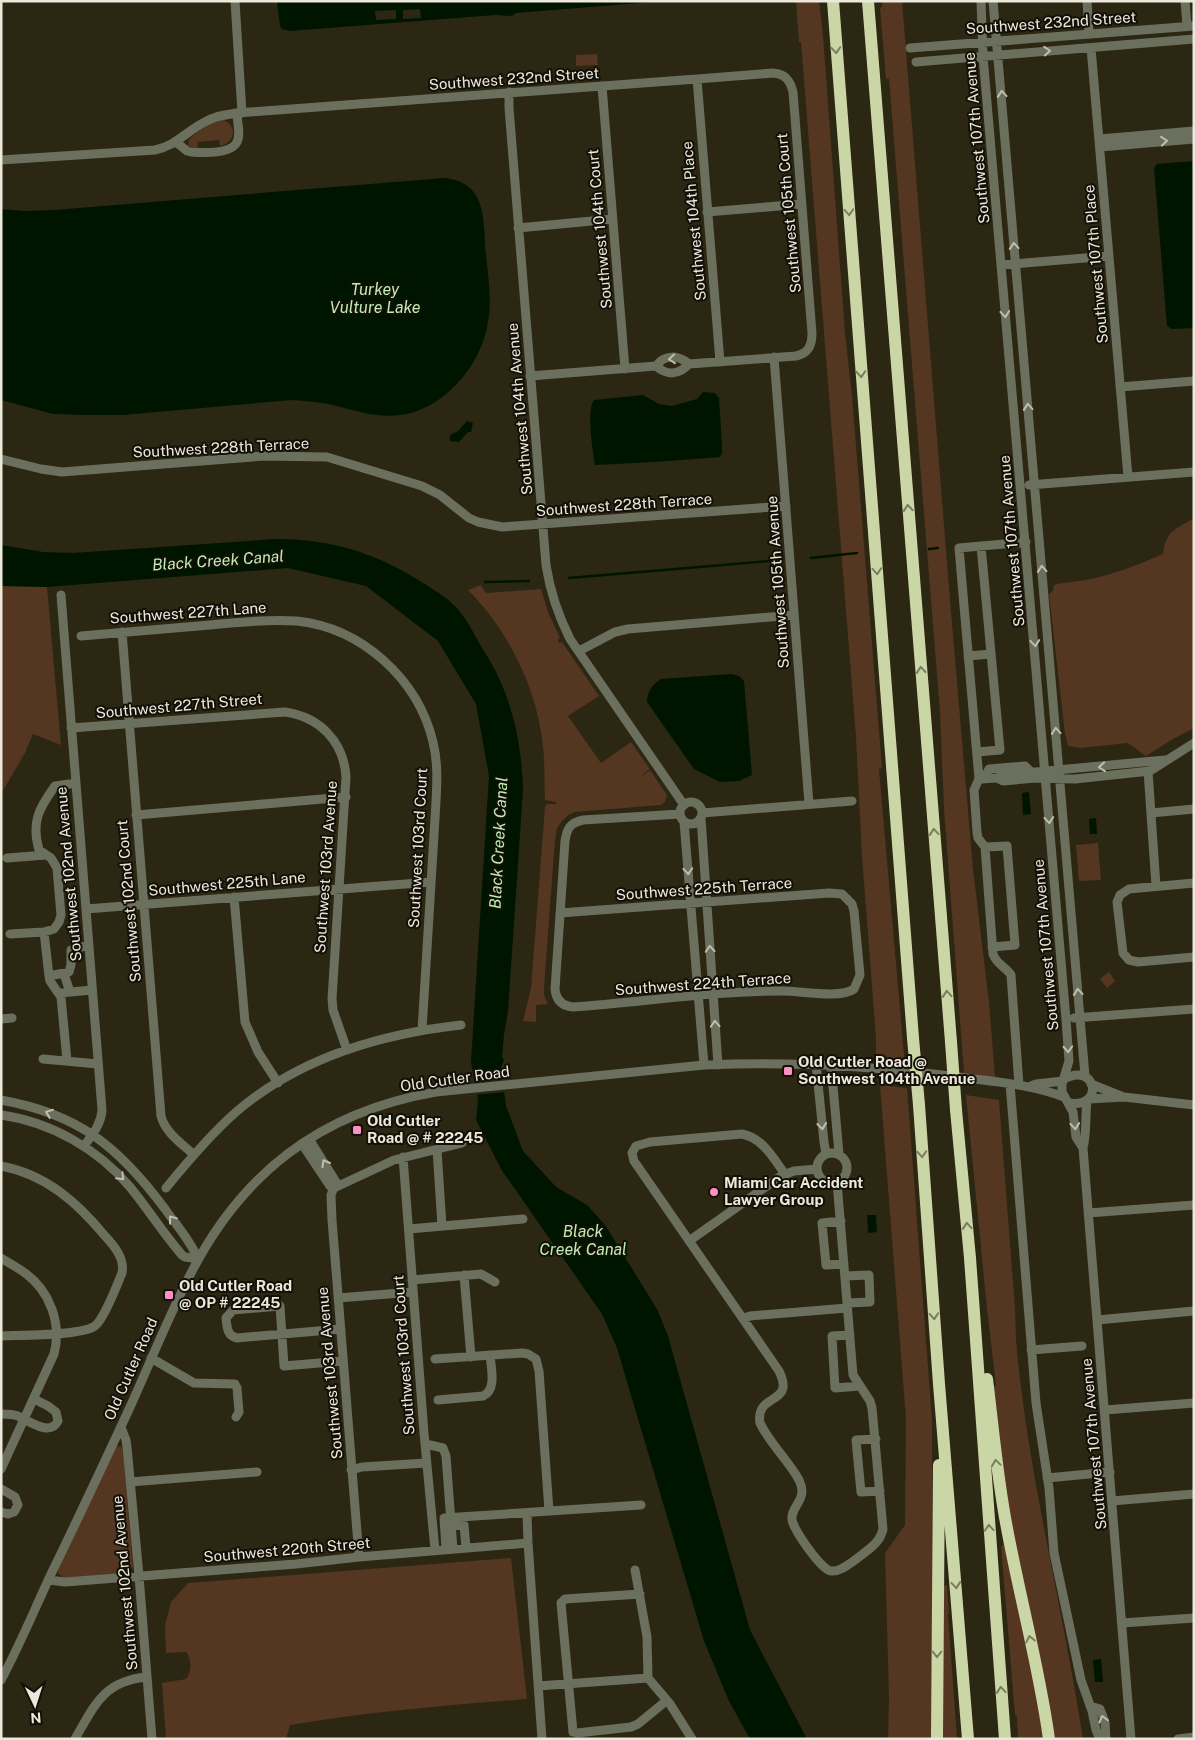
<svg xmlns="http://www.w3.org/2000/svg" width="1195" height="1740" font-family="'Public Sans',sans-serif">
  <rect width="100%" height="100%" fill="#2b2712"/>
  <!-- green -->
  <path fill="#543621" d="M796,1H819L823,35L845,333L852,396L882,768L879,769L905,1066L876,1062V1038L862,856L856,737L801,42H799Z
    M882,1H902L950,600L973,869L989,1002L995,1077L964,1073L944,809L940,712L889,79H886L880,8L882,7Z
    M597,54L598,65L576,66V55Z
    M224,120C238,127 235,143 220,146L219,140L197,142L198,148L188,146L189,139C199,131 210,121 224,120Z
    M1191,520H1194V728L1173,739L1146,756L1128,743L1080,748L1068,746L1065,734L1049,594L1053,591L1054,585C1064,582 1075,582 1085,580C1112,575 1138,565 1163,554C1166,532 1173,530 1191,520Z
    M481,585L486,593L541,589L548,612L560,638L558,639L559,643L562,642L599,696L568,716L601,763L631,742L650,769L642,775V776L650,770L667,795L665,802L661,805L575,812L568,815L562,821L557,828L555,840L544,988V995L548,1004L536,1005V1022L523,1021L531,988L545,807L547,804H556V802L545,800C544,782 545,764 543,746C537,689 509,631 468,590Z
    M1,586L47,587L61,745L33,734L25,753L1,794Z
    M1098,843L1101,880L1079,881L1076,845Z
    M1109,972L1115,981L1107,988L1100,979Z
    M880,1085L907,1088L932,1420L933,1739H888L889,1698L885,1553L905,1525L906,1419Z
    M966,1095L999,1100C1004,1165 1009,1230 1014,1295C1016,1314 1015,1333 1017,1352C1030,1482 1063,1609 1083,1739H1054L1011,1531L993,1386L996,1385L987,1309Z
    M117,1446L122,1447L123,1452L133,1567L126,1573L64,1578L58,1573V1569L113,1449Z
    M1004,1544L1047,1739H1018L1017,1716L1015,1715L1001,1547Z
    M511,1558L527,1699C448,1705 369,1712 290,1725L286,1739H166L162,1683L186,1679C192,1671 192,1660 186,1652L166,1653L165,1625L171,1602L188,1583Z
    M947,1585L949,1614H948L957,1739H940L943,1586Z"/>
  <!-- water -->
  <path fill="#001500" d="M277,1H664L516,13L512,16L495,15L290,31L282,29L280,26Z
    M1194,161V328L1172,329L1167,326L1154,168L1157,164Z
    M444,178C488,182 483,221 486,254C488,276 492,300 488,322C482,362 450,402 411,413C384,420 359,412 333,405C319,402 306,401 292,400L123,415H86L53,414L1,400V209L24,211L54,210Z
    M703,392L715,393L719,398L722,446V453L720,457L655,462L595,465C593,452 586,410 594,400L643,395L659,404L672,406L697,399Z
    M467,421L473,423L471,432H468L459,442L450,441V435L458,431Z
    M276,539C331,539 377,553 423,583C434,590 445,596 454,605C466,617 473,632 481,646C483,651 487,655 489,659C512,698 522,745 523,790L508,1011L504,1035L502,1057L504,1060L501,1067L506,1106L523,1151L556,1187L587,1205L605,1225L657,1309L668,1336L750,1630L807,1739H750L729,1701L704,1641L617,1348L602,1314L501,1169L476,1120L478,1100L471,1062L489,776L476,704L438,641L366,586L288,568L47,587L1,586V545L43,552L73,553Z
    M732,674L739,676L744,681L752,775L739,781L720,782L694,769L647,702C648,690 652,685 661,679Z
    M1029,792L1031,814L1023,815L1022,793Z
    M1096,818L1097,834H1090L1089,819Z
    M867,1215H876L877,1232L868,1233Z
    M1101,1659L1103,1682H1095L1093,1660Z"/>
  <!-- pier -->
  <path fill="#2b2712" d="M420,9L421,18L403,19V10Z
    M396,10V19L376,20L375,11Z
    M505,1078L506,1092L474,1095L472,1081Z"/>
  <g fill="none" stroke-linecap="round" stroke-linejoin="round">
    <!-- stream -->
    <path stroke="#001500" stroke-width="2.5" d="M929,549L938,548
      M811,558L857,553
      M569,578L770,561
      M485,582L529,581"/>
    <!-- minor -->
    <path stroke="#6b6f5d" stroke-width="9" d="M235,1L242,113
      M981,1L983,56L1066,1019L1069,1061L1062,1084V1092L1073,1112L1076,1137L1083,1148
      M993,1L1085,1076
      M1087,1L1089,34
      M1185,1L1187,26
      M910,48L1194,26
      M1091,48L1128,477
      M916,62L1194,39
      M697,79L720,362
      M602,86L625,369
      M509,92V108L546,565C550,591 558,615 570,639L684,805
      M1099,139L1194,131
      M176,142L187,151L191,152C204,153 231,154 237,142C241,135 237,121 237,113
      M1100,147L1194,139
      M1,160L155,150C175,146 186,132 203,123C214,116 225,115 237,113L697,79L773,73C785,74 790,80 793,92L812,333C812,345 809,353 796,356L689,364C678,355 665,354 656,366
      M707,212L802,204
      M518,228L613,219
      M1001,265L1109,256
      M774,357L809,804
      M530,376L656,366C667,376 679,375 689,364
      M1120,387L1194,381
      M1,459L41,469L62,472L264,456L327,457L422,486L440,495L469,518L478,522L502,527L786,506
      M1029,485L1194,472
      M61,595L102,1110C101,1125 92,1135 84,1146
      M122,632L161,1116C165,1132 181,1143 193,1154
      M81,636C124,632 167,629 210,625C238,622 268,619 297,621C362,628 418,679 433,742C438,762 437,782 436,802L422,1030
      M579,651L615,632L628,629L794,615
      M968,656L991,654
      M71,728L285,712C320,717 344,742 346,777L332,999L333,1010L347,1050
      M977,752L1000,750L981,546
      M1148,771L1156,886
      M997,778L1003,781L1036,778L1075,779L1150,771L1194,743
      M979,779L997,778L1003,775L1165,760
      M984,779L989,769L1025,766L1031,772
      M680 813a11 11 0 1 1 22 0a11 11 0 1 1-22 0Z
      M702,813L852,801
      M1151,813L1194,809
      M136,815L346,797
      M701,818L718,1065
      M684,822L704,1065
      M985,847L1007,846L1015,945L992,947
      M7,858L46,855
      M1194,883L1129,889L1120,895L1117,902L1123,953L1129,960L1138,962L1194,957
      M234,897L245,1022L258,1052L278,1083
      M86,909L431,882
      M560,913L829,893L842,894L852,904L854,911L860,975L854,989C840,999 801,991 783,991C713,991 643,1002 573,1007C562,1006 556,1000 555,989L565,841C567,828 570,823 583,820L680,814
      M10,934L44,932
      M64,974L70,992
      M49,976L69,972L71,965V950L89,945
      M60,993L92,990
      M1074,1018L1194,1009
      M1,1019L12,1018
      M43,1059L98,1064
      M67,1061L61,997L50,981L49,976L44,932L54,929L59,922L61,915L57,868L51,858L39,850C31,822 39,808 55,786L76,783
      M816,1064L824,1142L826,1154
      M831,1064L839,1154
      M1064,1079C1096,1061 1106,1109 1068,1103
      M1010,1084L1036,1403L1049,1488L1054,1553L1081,1680L1092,1711L1096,1730L1100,1739
      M1091,1084L1121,1096
      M1019,1085L1011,975C1006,967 996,964 993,954L985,847L978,838L977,832L974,790L979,779L959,548L1026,542
      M1031,1086L1036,1084L1063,1081
      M1089,1099L1124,1097L1194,1105
      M1,1100C79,1114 119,1147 165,1209C177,1226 190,1240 198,1259
      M1087,1101C1085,1117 1087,1132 1083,1148L1131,1739
      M1,1115C51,1122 98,1149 130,1187C148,1209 163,1233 182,1255L185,1257L198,1259
      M309,1139L336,1182L331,1195L332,1220L359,1557
      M302,1144L330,1186L334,1188
      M437,1150L442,1226
      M817 1168a15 15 0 1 1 30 0a15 15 0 1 1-30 0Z
      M403,1157L424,1433L435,1550
      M1,1166C45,1174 77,1202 105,1236C114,1246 125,1258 122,1273C117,1285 105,1317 96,1325C85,1336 20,1335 1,1336
      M785,1174C773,1158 763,1138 742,1134L650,1142L636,1146L632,1153L634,1161L779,1371C796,1406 755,1392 760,1423C770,1444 788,1460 799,1480C809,1500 790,1506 792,1520C794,1530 821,1570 831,1571C840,1572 849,1564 855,1560C866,1551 880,1544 883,1529L872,1408L870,1401L853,1375L837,1182
      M166,1188C188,1161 210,1135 236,1112C299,1058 380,1034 461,1025
      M334,1188L394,1160L462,1143
      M1088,1213L1194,1205
      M841,1221L822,1223L826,1265L844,1264
      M409,1229L523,1219
      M689,1241L781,1176L794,1171L817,1169
      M1,1258C9,1263 17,1267 25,1273C50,1291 62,1324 54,1354L1,1469
      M464,1275L471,1357
      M845,1276L869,1275L870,1302L847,1303
      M412,1280L481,1274L495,1282
      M338,1298L413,1292
      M743,1319L750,1316L847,1308
      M1097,1320L1194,1311
      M341,1329L237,1338C227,1336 227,1327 226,1318L233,1310L280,1306L284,1366L343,1361
      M850,1335L832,1336L835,1388L860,1386
      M1031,1350L1082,1346
      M151,1358L194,1383L235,1384L237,1388L239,1412L236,1417
      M435,1359L522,1353L528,1354L536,1359L539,1371L549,1511
      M438,1400L483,1396C497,1390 491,1368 490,1355
      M1105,1410L1194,1403
      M1,1414C7,1414 12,1414 18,1416C29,1421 50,1437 58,1421L56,1412L48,1406L34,1399
      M121,1427L126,1440L127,1447L139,1576L152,1739
      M876,1439L856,1440L861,1492L880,1491
      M430,1445L443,1448L446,1456L453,1549
      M351,1470L362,1467L426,1463
      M1047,1478L1110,1472
      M130,1482L257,1472
      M1,1489L15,1497L18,1505L14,1512L8,1514L1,1512
      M1112,1501L1194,1494
      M527,1513L528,1543L542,1739
      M451,1526L464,1525L466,1548
      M446,1549L444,1518L641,1505
      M635,1570L647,1637L648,1678L670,1704L692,1739
      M49,1580L65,1582L296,1564L359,1557L528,1543
      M640,1594L565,1599L561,1603L573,1732L577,1733L631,1727L638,1724L666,1701
      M1122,1623L1194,1618
      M1,1680C20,1645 35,1608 52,1572C79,1517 105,1461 131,1405C150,1363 167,1320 188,1279C240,1174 320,1112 436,1092L704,1065C790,1061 874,1066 959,1077C995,1082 1030,1084 1064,1097
      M538,1686L648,1678
      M1090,1706L1100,1709L1105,1722L1106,1739
      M75,1739C95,1704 104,1681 147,1677
      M1178,1739L1194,1737"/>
    <!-- highway -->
    <path stroke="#cbd6a7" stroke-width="12" d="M833,1L913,1038
      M868,1L951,1042
      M919,1105L939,1384L968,1739
      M956,1110L970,1258L1005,1739
      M987,1379C993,1427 997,1475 1006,1523C1019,1595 1039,1666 1049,1739
      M937,1739L939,1465"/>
    <!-- highway-bridge -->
    <path stroke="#cbd6a7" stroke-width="12" d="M913,1038L919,1105
      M951,1042L956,1110"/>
  </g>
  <!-- one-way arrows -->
  <defs><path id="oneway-chevron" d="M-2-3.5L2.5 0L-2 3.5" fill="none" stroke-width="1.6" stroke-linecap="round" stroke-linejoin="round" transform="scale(1.25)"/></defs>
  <g stroke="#787d5f">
    <use href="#oneway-chevron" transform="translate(836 50) rotate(86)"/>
    <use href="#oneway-chevron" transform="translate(849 212) rotate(86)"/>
    <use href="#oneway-chevron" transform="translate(861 374) rotate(86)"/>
    <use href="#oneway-chevron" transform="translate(908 508) rotate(-95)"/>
    <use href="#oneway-chevron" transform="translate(877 571) rotate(86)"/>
    <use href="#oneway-chevron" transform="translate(921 670) rotate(-95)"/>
    <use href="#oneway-chevron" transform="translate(934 832) rotate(-95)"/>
    <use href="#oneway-chevron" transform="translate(947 994) rotate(-95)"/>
    <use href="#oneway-chevron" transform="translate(922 1154) rotate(86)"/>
    <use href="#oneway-chevron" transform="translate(967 1226) rotate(-95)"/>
    <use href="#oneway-chevron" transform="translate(934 1316) rotate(86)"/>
    <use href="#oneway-chevron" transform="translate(996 1463) rotate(-98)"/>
    <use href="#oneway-chevron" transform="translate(989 1528) rotate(-94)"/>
    <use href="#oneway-chevron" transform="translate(956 1585) rotate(85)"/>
    <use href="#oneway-chevron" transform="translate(1030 1639) rotate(-102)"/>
    <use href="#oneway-chevron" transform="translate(937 1654) rotate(90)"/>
    <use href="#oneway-chevron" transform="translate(1001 1690) rotate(-95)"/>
  </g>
  <g stroke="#bfbeb0">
    <use href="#oneway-chevron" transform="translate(1047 51) rotate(-4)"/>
    <use href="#oneway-chevron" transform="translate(1002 94) rotate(-95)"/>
    <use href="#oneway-chevron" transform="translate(1164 141) rotate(-5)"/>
    <use href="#oneway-chevron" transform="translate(1014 246) rotate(-95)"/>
    <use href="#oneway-chevron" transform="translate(1005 314) rotate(85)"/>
    <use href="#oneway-chevron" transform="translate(672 359) rotate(175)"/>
    <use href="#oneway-chevron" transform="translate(1028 407) rotate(-95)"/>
    <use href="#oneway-chevron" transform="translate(1042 569) rotate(-95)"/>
    <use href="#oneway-chevron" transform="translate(1035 643) rotate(85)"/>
    <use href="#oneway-chevron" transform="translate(1056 731) rotate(-95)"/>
    <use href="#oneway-chevron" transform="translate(1102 767) rotate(175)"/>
    <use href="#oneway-chevron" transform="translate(1049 820) rotate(85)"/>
    <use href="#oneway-chevron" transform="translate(688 871) rotate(86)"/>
    <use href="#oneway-chevron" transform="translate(710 949) rotate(-94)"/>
    <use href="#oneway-chevron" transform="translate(1078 992) rotate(-95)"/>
    <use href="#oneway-chevron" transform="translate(715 1024) rotate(-94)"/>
    <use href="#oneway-chevron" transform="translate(1068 1049) rotate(87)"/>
    <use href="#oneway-chevron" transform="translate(49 1113) rotate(-159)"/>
    <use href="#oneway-chevron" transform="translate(822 1126) rotate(84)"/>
    <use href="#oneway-chevron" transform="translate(1075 1126) rotate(85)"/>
    <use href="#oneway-chevron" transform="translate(325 1163) rotate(-120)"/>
    <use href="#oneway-chevron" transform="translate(121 1177) rotate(46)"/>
    <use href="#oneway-chevron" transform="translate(172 1219) rotate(-127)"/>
    <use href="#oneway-chevron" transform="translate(1103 1719) rotate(-105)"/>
  </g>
  <!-- markers -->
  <g fill="#fc8fc3" stroke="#121007" stroke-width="2">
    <rect x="783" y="1066" width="10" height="10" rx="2.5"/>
    <rect x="352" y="1125" width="10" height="10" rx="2.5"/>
    <circle cx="714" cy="1192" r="5"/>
    <rect x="164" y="1290" width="10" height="10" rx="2.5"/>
  </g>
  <g text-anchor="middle" stroke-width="4" stroke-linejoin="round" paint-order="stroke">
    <!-- street labels -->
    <g font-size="15" fill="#ece9dc" stroke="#121007">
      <text transform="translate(1051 23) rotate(-4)" y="5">Southwest 232nd Street</text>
      <text transform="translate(514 79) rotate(-4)" y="5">Southwest 232nd Street</text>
      <text transform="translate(977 138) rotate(-95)" y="5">Southwest 107th Avenue</text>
      <text transform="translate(789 213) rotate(-95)" y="5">Southwest 105th Court</text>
      <text transform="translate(694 221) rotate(-95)" y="5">Southwest 104th Place</text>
      <text transform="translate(600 229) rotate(-95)" y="5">Southwest 104th Court</text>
      <text transform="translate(1096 264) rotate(-95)" y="5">Southwest 107th Place</text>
      <text transform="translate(520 409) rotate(-95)" y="5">Southwest 104th Avenue</text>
      <text transform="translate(221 448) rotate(-3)" y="5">Southwest 228th Terrace</text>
      <text transform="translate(624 505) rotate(-4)" y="5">Southwest 228th Terrace</text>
      <text transform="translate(1012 541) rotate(-95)" y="5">Southwest 107th Avenue</text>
      <text transform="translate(778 582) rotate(-94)" y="5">Southwest 105th Avenue</text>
      <text transform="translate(188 613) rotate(-4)" y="5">Southwest 227th Lane</text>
      <text transform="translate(179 706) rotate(-5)" y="5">Southwest 227th Street</text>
      <text transform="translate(418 848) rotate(-87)" y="5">Southwest 103rd Court</text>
      <text transform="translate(326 867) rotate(-86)" y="5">Southwest 103rd Avenue</text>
      <text transform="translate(69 874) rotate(-95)" y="5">Southwest 102nd Avenue</text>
      <text transform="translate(227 884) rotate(-5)" y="5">Southwest 225th Lane</text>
      <text transform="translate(704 889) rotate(-4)" y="5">Southwest 225th Terrace</text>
      <text transform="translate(129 901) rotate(-95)" y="5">Southwest 102nd Court</text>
      <text transform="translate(1046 945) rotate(-95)" y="5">Southwest 107th Avenue</text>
      <text transform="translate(703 984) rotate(-4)" y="5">Southwest 224th Terrace</text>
      <text transform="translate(455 1079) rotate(-8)" y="5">Old Cutler Road</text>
      <text transform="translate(404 1355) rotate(-94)" y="5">Southwest 103rd Court</text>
      <text transform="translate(131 1369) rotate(-66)" y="5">Old Cutler Road</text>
      <text transform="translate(330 1373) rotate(-95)" y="5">Southwest 103rd Avenue</text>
      <text transform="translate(1094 1444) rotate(-95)" y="5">Southwest 107th Avenue</text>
      <text transform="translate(287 1550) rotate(-5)" y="5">Southwest 220th Street</text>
      <text transform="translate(125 1583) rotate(-95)" y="5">Southwest 102nd Avenue</text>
    </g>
    <!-- poi labels -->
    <g font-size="15" font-weight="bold" fill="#ece9dc" stroke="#121007" text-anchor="start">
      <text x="798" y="1067">Old Cutler Road @<tspan x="798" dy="17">Southwest 104th Avenue</tspan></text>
      <text x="367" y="1126">Old Cutler<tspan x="367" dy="17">Road @ # 22245</tspan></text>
      <text x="724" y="1188">Miami Car Accident<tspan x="724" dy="17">Lawyer Group</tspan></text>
      <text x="179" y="1291">Old Cutler Road<tspan x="179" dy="17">@ OP # 22245</tspan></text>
    </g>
    <!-- water labels -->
    <g font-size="16" font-style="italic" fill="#beeeb2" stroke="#121007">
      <text x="375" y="295">Turkey<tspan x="375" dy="18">Vulture Lake</tspan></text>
      <text transform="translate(218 560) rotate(-4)" y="6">Black Creek Canal</text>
      <text transform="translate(498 843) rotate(-87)" y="6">Black Creek Canal</text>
      <text x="583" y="1237">Black<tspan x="583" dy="18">Creek Canal</tspan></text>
    </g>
  </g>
  <!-- border -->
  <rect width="1195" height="1740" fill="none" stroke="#ece9dc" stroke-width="5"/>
  <!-- north arrow -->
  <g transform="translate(35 1705) rotate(176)" stroke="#121007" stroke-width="4" paint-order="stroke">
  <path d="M0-4L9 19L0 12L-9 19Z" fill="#ece9dc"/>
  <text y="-8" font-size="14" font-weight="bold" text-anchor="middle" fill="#ece9dc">N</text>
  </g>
</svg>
